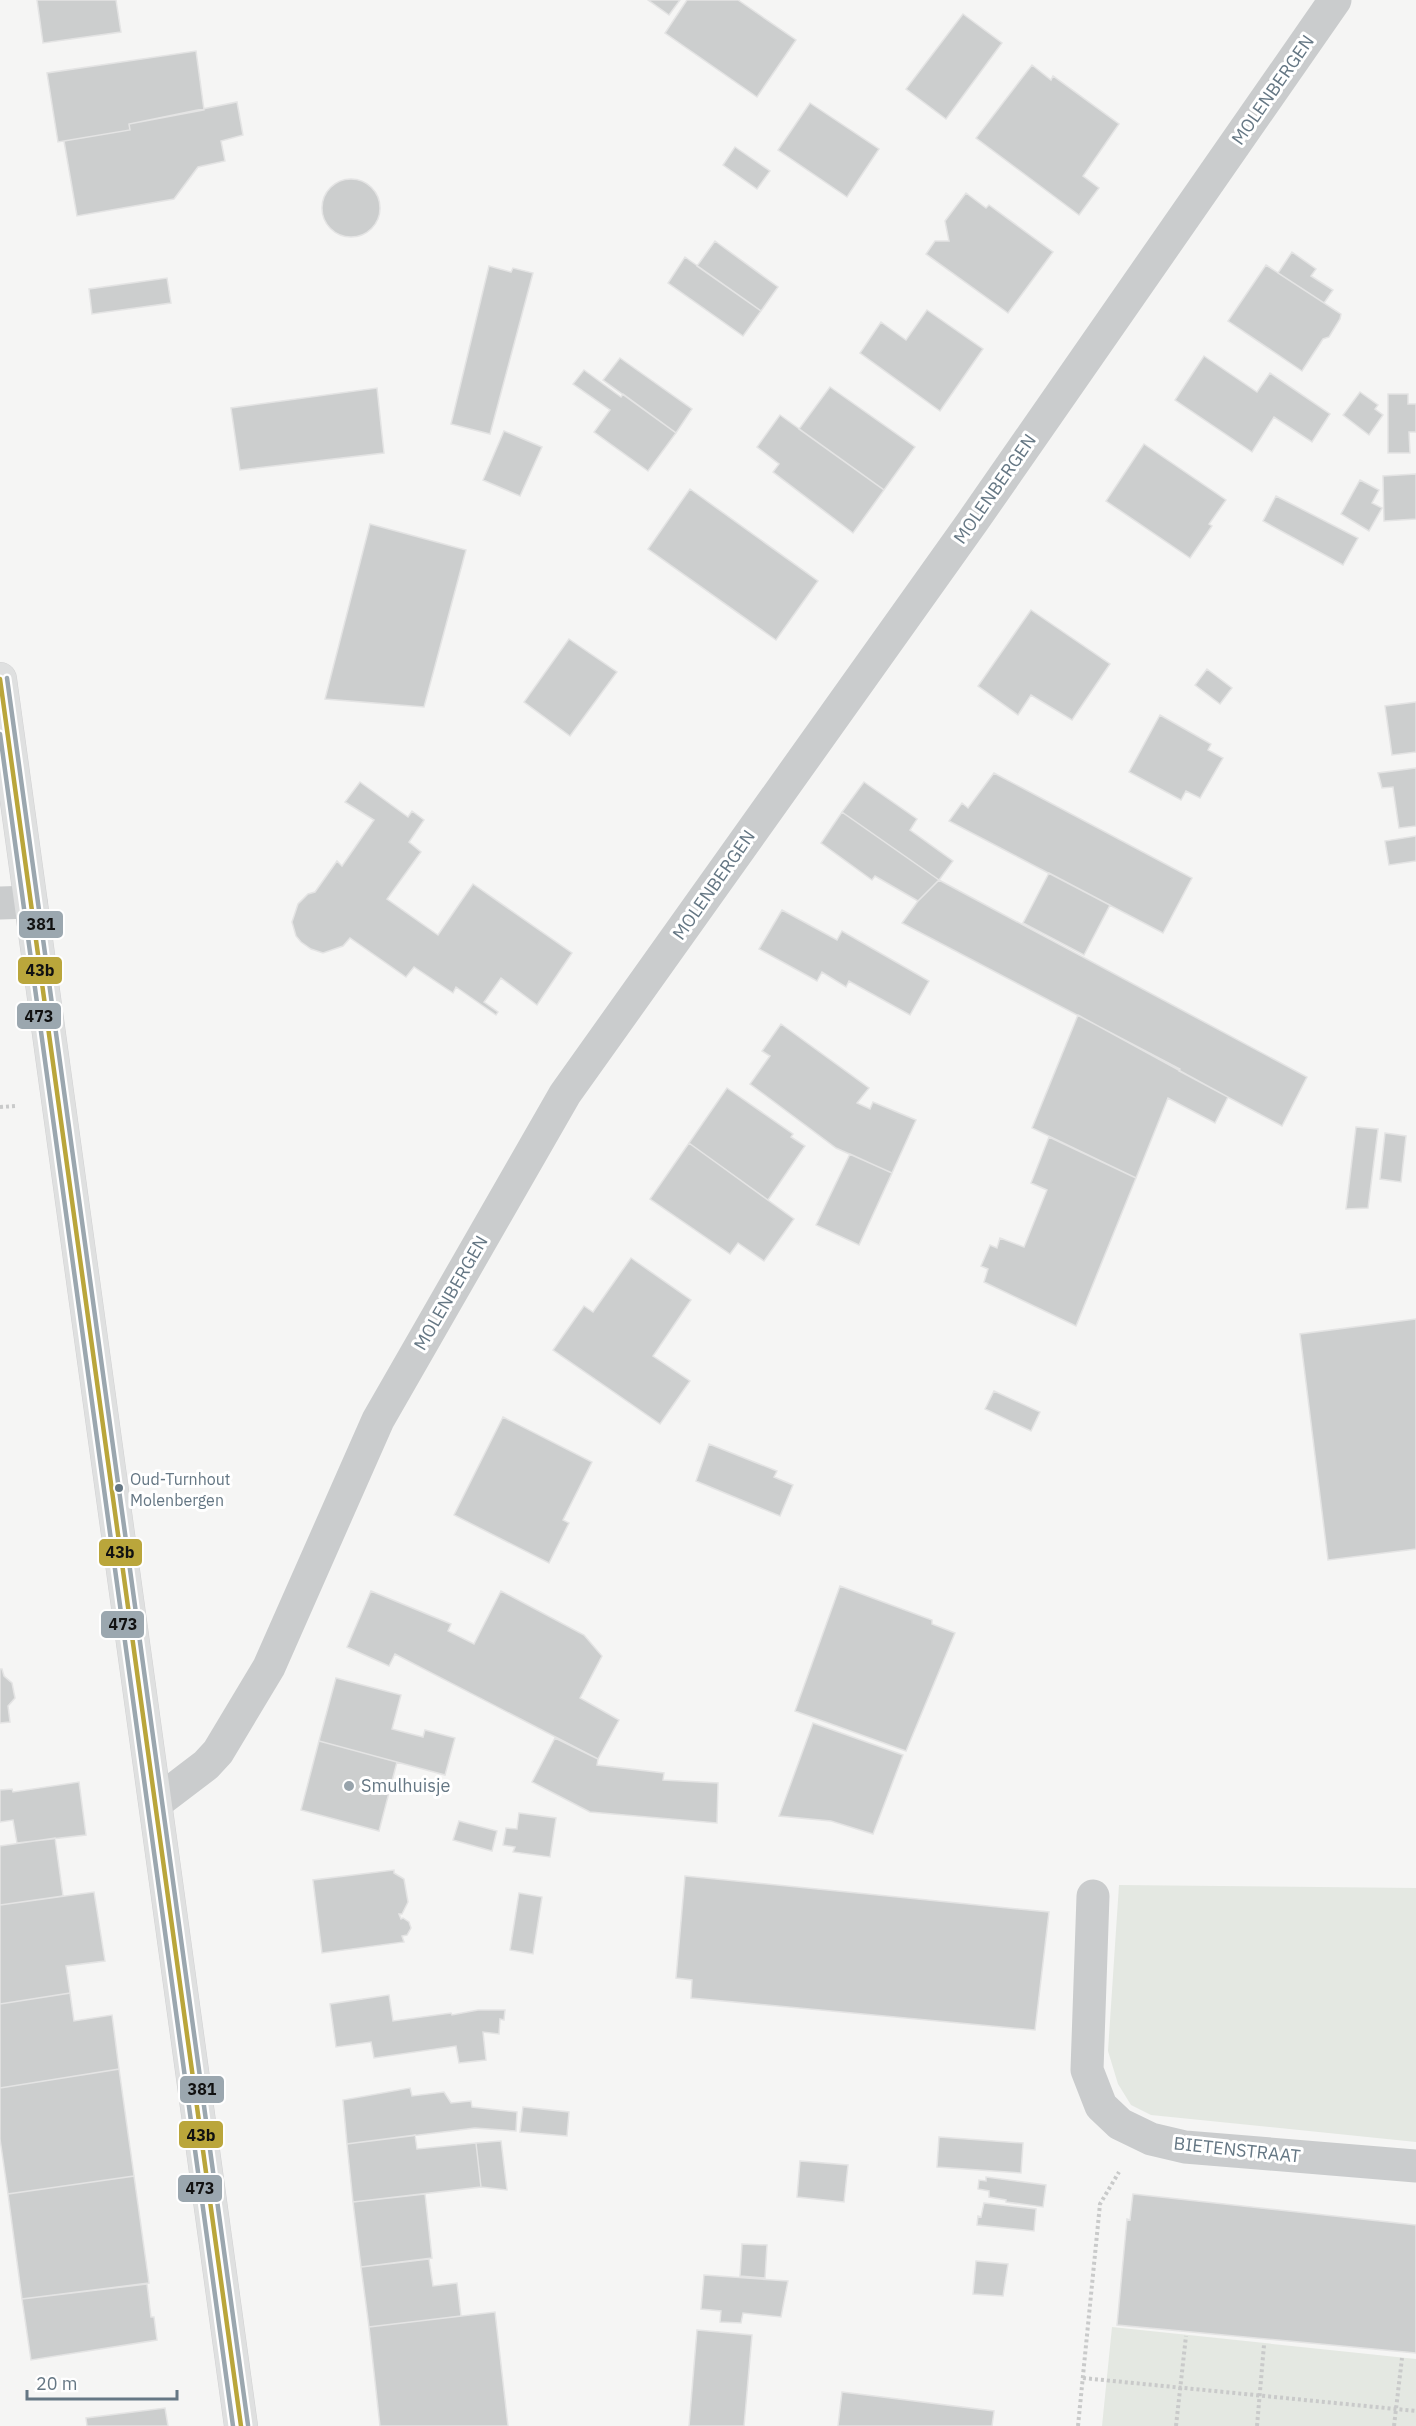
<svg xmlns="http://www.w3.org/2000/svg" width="1416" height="2426" font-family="'IBM Plex Sans',sans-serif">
  <rect width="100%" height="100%" fill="#f5f5f4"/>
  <!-- green -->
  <path fill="#e4e8e2" d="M1119,1885L1416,1888V2142L1151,2115L1131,2105L1118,2084L1108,2051Z
    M1112,2327L1416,2359V2426H1102Z"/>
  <!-- building -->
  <path fill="#cccece" stroke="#e4e4e4" stroke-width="1.5" d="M37,0H116L121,32L43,43Z
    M648,0H680L669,15Z
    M687,0H738L796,40L757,97L665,33Z
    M963,14L1002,43L946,119L906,89Z
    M196,51L204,110L129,124L130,130L58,142L47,73Z
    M1032,65L1051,80L1053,76L1119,124L1083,176L1099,188L1079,215L976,138Z
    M237,102L243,135L221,141L225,161L198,167L174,199L77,216L64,141L130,130L129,124Z
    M810,103L879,149L847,197L778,150Z
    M735,147L770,171L757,189L723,165Z
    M322 208a29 29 0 1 1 58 0a29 29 0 1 1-58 0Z
    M966,193L986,208L989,205L1053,252L1008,313L926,254L935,241H949L945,221Z
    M715,241L778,287L761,311L697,266Z
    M1292,252L1316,269L1311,276L1333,290L1324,303L1278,273Z
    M685,257L761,311L743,336L668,283Z
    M1266,265L1341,314L1340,319L1329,337L1323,339L1302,371L1228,321Z
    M489,266L511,272L513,268L533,273L490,434L451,424Z
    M167,278L171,303L92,314L89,289Z
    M927,310L983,349L940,411L860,353L881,322L906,340Z
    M1204,356L1257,392L1270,373L1330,414L1312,442L1274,417L1252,452L1175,400Z
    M620,358L692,409L676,433L603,380Z
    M584,370L621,397L623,394L676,433L648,471L594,432L610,410L573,384Z
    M830,387L915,447L884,490L799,429Z
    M377,388L384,453L240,470L231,408Z
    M1360,392L1378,405L1375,409L1383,415L1369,435L1343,415Z
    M1388,394H1408V404H1416V432H1409L1410,453H1388Z
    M780,415L884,490L853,533L773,472L779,464L757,447Z
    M504,431L542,447L520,496L483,480Z
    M1144,444L1226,500L1209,524L1212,526L1190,558L1106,501Z
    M1416,474V519L1384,521L1383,476Z
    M1360,480L1379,490L1372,503L1382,508L1369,531L1341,514Z
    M690,489L818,581L776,640L648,549Z
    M1276,496L1358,538L1343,565L1263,521Z
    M370,524L466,550L424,707L325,699Z
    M1031,610L1110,664L1072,720L1031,695L1018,715L978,686Z
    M569,639L617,672L570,736L524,702Z
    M1207,669L1232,688L1220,704L1195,685Z
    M1416,702V752L1392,755L1385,706Z
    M1160,715L1211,744L1208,750L1223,758L1200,798L1186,791L1181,800L1129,772Z
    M1416,768V826L1399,828L1393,787L1382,788L1378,773Z
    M994,773L1192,878L1163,933L949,821L962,803L968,808Z
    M360,782L408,817L412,811L424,820L409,842L421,852L387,899L438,935L473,884L572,953L537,1005L501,978L484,1002L498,1012L496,1015L456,987L453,993L414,967L406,977L350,938L343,946L323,953L311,949L301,942L296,936L292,922L298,904L308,894L315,892L337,861L342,866L374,820L345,802Z
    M864,782L917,819L910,830L953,861L939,880L842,812Z
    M842,812L939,880L918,901L875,876L872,880L821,843Z
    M1416,836V861L1389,865L1385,841Z
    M1049,873L1110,905L1084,955L1023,923Z
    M939,880L1307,1077L1282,1126L1179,1071L1180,1069L902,923L918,901Z
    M782,910L837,940L842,931L929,981L910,1015L849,981L846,987L822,972L817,981L759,949Z
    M1078,1015L1228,1097L1215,1123L1168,1098L1136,1178L1032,1128Z
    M781,1024L869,1088L857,1103L870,1109L873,1102L916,1120L892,1173L836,1148L750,1084L770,1056L762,1051Z
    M727,1088L793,1134L791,1137L805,1146L768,1200L689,1143Z
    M1356,1127L1378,1129L1368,1208L1346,1209Z
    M1385,1133L1406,1136L1401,1182L1380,1179Z
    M1049,1137L1136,1178L1076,1326L984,1282L988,1269L981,1266L990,1245L997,1248L1000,1238L1024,1247L1047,1190L1031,1183Z
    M689,1143L794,1219L764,1261L738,1243L730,1254L650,1199Z
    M850,1154L892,1173L859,1245L816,1225Z
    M631,1258L691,1300L653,1356L690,1381L660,1424L553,1350L584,1306L593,1312Z
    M1416,1319V1549L1328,1560L1300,1334Z
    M994,1391L1040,1412L1031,1431L985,1409Z
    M503,1417L592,1462L563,1520L569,1523L549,1563L454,1515Z
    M709,1444L777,1471L774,1477L793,1485L780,1516L696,1481Z
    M840,1586L932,1620V1624L955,1633L906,1751L795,1711Z
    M371,1591L451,1624L448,1631L474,1644L501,1591L584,1635L602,1656L580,1698L619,1720L598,1759L395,1654L389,1666L347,1647Z
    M0,1669H2L4,1676L12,1683L15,1698L8,1706L10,1722L0,1723Z
    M336,1678L401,1695L392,1729L423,1737L425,1730L455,1738L445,1775L319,1741Z
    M813,1723L903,1755L873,1834L831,1821L779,1816Z
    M555,1738L598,1759L597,1765L664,1773L663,1780L718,1783L717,1823L590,1812L532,1782Z
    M319,1741L397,1762L379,1831L301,1810Z
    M79,1782L86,1835L17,1843L13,1820L0,1822V1790L12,1789L13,1792Z
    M519,1813L556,1818L550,1857L513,1852L515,1847L503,1845L506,1828L517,1829Z
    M459,1821L497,1831L492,1851L453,1840Z
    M55,1838L63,1896L0,1905V1846Z
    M394,1870V1873L404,1879L408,1902L402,1914H399L401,1919L403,1918L409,1922L411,1928L407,1935L402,1936L404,1942L322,1953L313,1880Z
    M685,1876L1049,1912L1035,2030L691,1998L692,1980L676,1978Z
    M94,1892L105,1961L66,1966L70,1993L0,2004V1905Z
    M519,1893L542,1897L533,1954L510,1950Z
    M70,1993L74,2021L112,2015L119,2069L0,2088V2004Z
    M389,1995L393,2021L451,2013L452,2015L478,2010H505L504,2020L500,2019L499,2034L483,2032L486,2060L459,2063L456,2046L374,2058L371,2042L336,2047L330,2004Z
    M119,2069L134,2176L8,2194L0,2139V2088Z
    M410,2088L412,2096L444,2092L451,2103L471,2101L472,2107L517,2112L516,2131L475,2128L347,2144L343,2100Z
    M523,2107L569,2112L567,2136L520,2132Z
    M415,2135L417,2149L476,2143L481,2187L353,2202L347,2144Z
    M939,2137L1023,2143L1021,2173L937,2167Z
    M501,2141L507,2190L481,2187L476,2143Z
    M800,2161L848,2165L844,2202L797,2197Z
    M134,2176L149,2283L22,2299L8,2194Z
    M986,2177L1046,2185L1043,2207L1006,2202V2200L989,2197V2191L978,2189L979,2180L986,2181Z
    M425,2194L432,2258L361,2267L353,2202Z
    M1133,2194L1416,2225V2353L1117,2325L1127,2219L1130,2220Z
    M984,2203L1036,2209L1034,2231L977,2225L978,2216L981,2217Z
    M742,2244L767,2245L765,2278L740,2276Z
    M429,2259L433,2286L457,2283L461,2316L369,2327L361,2267Z
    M976,2261L1008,2264L1003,2296L973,2294Z
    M704,2275L788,2281L781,2317L743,2313L741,2323L720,2322L721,2311L701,2309Z
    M147,2284L151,2317H154L157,2340L31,2360L22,2299Z
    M495,2312L508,2426H380L369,2327Z
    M697,2330L752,2335L744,2426H689Z
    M842,2392L994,2411L992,2426H838Z
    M165,2408L168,2426H87L86,2418Z"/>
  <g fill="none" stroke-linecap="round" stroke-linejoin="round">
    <defs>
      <path id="primary" d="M0,679L241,2426"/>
    </defs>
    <!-- primary casing -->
    <use href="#primary" stroke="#d1d1d2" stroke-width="34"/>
    <!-- path -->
    <path stroke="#c9caca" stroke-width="4" stroke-dasharray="3 3" stroke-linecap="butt" d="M0,1107L16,1106
      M1083,2378L1416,2411
      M1078,2426L1100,2204L1119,2172
      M1176,2426L1186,2336
      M1257,2426L1264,2345
      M1394,2426L1402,2358"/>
    <!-- minor -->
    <path stroke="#cacccd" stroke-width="33" d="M0,903L31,902
      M156,1803L206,1765L218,1752L269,1667L378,1420L565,1094L973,521L1335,0
      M1093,1896L1087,2070L1101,2106L1120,2124L1151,2139L1185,2147L1416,2166"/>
    <!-- primary -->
    <use href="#primary" stroke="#dfe0e0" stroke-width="33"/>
    <defs>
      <path id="bus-1" d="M0,679L241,2426"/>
      <path id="bus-2" d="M0,734L233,2426"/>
      <path id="bus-3" d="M7,678L248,2425"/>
    </defs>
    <!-- bus-1 casing -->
    <use href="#bus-1" stroke="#fff" stroke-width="9"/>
    <!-- bus-2 casing -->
    <use href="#bus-2" stroke="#fff" stroke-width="9"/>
    <!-- bus-3 casing -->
    <use href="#bus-3" stroke="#fff" stroke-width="9"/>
    <!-- bus-1 -->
    <use href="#bus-1" stroke="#baa63b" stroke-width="4.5"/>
    <!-- bus-2 -->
    <use href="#bus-2" stroke="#9ba7af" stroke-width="4.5"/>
    <!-- bus-3 -->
    <use href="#bus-3" stroke="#9ba7af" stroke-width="4.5"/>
  </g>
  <!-- markers -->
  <circle fill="#657784" stroke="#fff" stroke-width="2" cx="119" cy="1488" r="5"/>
  <circle fill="#97a3ab" stroke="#fff" stroke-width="2" cx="349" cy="1786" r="6"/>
  <g text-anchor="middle" stroke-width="6" stroke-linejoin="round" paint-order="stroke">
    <!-- bus labels -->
    <g font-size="16" fill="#657784" stroke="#fff" text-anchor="start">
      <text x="130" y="1485">Oud-Turnhout<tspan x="130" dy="21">Molenbergen</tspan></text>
    </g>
    <!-- street labels -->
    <g font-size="18" fill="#657784" stroke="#fff">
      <text transform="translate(1273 90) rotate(-55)" y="6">MOLENBERGEN</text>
      <text transform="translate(995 489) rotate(-55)" y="6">MOLENBERGEN</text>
      <text transform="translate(714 885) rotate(-55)" y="6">MOLENBERGEN</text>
      <text transform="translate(451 1293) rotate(-60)" y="6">MOLENBERGEN</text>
      <text transform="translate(1237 2150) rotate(6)" y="6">BIETENSTRAAT</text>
    </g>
    <!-- poi labels -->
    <g font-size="18" fill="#657784" stroke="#fff" text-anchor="start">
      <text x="361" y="1792">Smulhuisje</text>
    </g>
  </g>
  <g stroke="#fff" stroke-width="2">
    <rect x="18" y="910" width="46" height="29" rx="6" fill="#9ba7af"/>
    <rect x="17" y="956" width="46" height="29" rx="6" fill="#baa63b"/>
    <rect x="16" y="1002" width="46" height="28" rx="6" fill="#9ba7af"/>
    <rect x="98" y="1538" width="45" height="29" rx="6" fill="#baa63b"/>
    <rect x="100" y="1610" width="45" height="29" rx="6" fill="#9ba7af"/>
    <rect x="179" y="2075" width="46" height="29" rx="6" fill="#9ba7af"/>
    <rect x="178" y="2120" width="46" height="29" rx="6" fill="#baa63b"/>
    <rect x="177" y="2174" width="46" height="29" rx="6" fill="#9ba7af"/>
  </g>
  <g font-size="16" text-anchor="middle" font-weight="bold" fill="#111">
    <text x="41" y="930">381</text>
    <text x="40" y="976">43b</text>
    <text x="39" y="1022">473</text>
    <text x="120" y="1558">43b</text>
    <text x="123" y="1630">473</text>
    <text x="202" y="2095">381</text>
    <text x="201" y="2141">43b</text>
    <text x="200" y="2194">473</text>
  </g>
  <!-- scale -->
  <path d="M27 2390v9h150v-9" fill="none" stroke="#657784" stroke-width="3"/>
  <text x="36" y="2390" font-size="18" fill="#657784" stroke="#ffffff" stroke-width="4.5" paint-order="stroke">20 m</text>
</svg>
